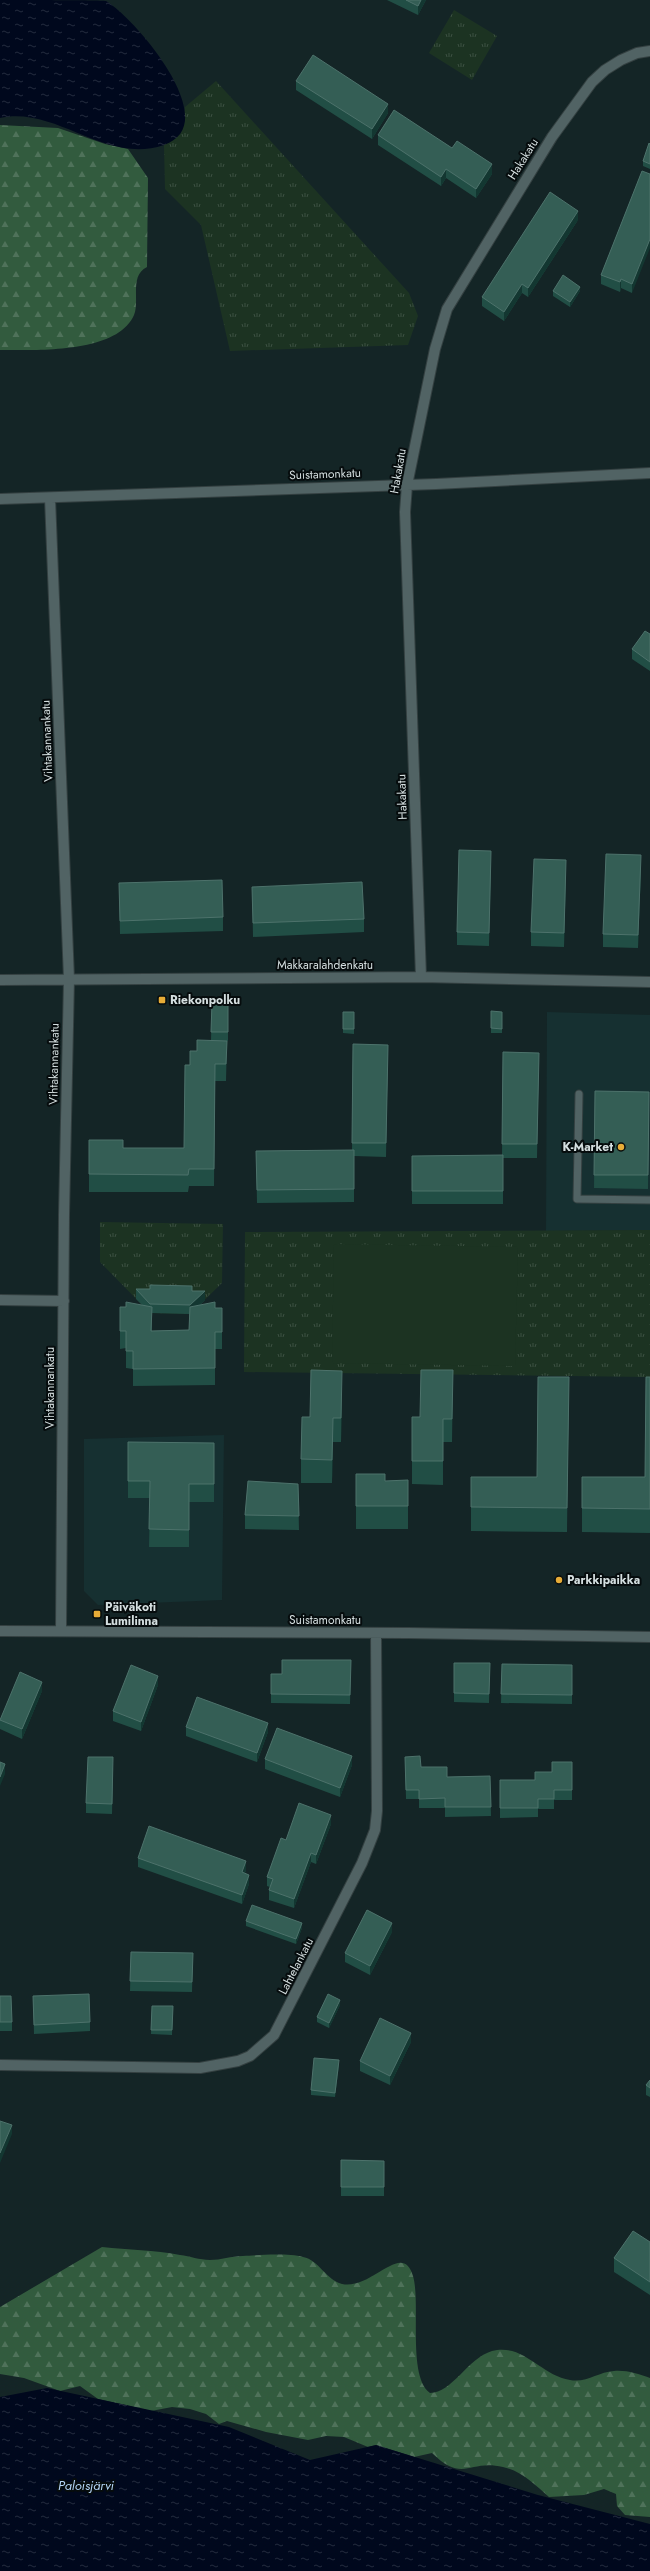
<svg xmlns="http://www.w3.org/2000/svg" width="650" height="2571" font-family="Jost,sans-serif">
  <defs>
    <pattern id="forest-firs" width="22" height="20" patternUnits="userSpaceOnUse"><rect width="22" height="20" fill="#325b3e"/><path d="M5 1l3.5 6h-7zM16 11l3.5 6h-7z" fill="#4f725a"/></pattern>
    <pattern id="park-tufts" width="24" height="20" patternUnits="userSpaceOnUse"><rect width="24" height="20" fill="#1c3322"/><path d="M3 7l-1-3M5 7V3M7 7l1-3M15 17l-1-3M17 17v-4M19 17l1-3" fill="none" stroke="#3c5042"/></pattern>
    <pattern id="water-ripples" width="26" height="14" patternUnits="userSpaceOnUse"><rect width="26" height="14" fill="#00081d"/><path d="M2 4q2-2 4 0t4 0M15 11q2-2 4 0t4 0" fill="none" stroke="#242c3e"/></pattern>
  </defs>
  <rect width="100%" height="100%" fill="#142526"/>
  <!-- built -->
  <path fill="#163031" d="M547,1012L650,1015V1230L546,1231Z
    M224,1435L222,1600L98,1605L84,1591V1439Z"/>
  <!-- forest -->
  <path fill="url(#forest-firs)" d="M0,125L58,128L105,144L128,149L148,178L147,267C129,276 140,300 134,315C117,354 35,350 0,350Z
    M102,2247C128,2250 154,2250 180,2255C190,2256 199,2260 210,2260C221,2260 231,2256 243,2256C259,2255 288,2253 303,2257C319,2260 326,2280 342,2284C373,2290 402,2240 413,2276C421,2303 407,2377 430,2393C452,2393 468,2358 492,2351C524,2343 540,2375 570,2380C587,2383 598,2372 614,2371C627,2370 638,2374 650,2378V2517L625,2515L617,2506L616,2494L604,2489L584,2495L549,2497C535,2485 522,2471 503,2467C468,2459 464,2484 432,2453L414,2457L376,2445L368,2447L344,2437L326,2436L308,2440L266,2432L227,2421L219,2424L206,2414L190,2409L172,2407L151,2411L98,2399L80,2386L60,2391L24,2378L0,2374V2307Z"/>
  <!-- park -->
  <path fill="url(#park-tufts)" d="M454,10L497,36L472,80L429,53Z
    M216,81L409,293L418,316L408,345L230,351L201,225L165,189L164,145C182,133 183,128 185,107Z
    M100,1222L223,1224L222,1283L190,1314L150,1313L100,1262Z
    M650,1230V1377L244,1372L245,1232Z"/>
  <!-- garden -->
  <path fill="#1c3322" d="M334,1244L518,1247L515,1366L332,1363Z"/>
  <!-- water -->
  <path fill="url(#water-ripples)" d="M0,0C14,0 99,0 106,1C135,18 226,124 164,145C105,165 57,106 0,118Z
    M47,2388L229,2427L310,2460L376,2445L538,2495L650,2524V2571H0V2397Z"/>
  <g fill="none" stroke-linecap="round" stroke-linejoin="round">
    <defs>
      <path id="service" d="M579,1094L577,1199L650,1200"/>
      <path id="minor" d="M50,498L69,979L64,1215L61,1631
        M0,499L436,484L650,473
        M421,977L405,512L407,485L435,349L447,309L552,137L592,82L605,70L621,60L637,53L650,51
        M0,980L421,977L650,982
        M0,1300L64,1301
        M0,1631L408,1633L650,1637
        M0,2065L200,2068L238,2061L250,2056L274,2035L362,1863L375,1830L377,1811L376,1633"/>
    </defs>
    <!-- service casing -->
    <use href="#service" stroke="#344041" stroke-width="9"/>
    <!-- minor casing -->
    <use href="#minor" stroke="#344041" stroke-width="12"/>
    <!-- service -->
    <use href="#service" stroke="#516364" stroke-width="7"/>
    <!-- minor -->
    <use href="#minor" stroke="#516364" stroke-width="10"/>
  </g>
  <!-- wall -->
  <path fill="#214e45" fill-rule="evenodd" d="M387,0H426L418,15Z
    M296,81L388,113L372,139L296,90Z
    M378,135L452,148L492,174L476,198L446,178L441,186L378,145Z
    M650,144V169L643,166V161Z
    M642,171L632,293L621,288L620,292L601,284V275Z
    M578,220L528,297L522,293L504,321L482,306V297Z
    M553,291H580L570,307L553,296Z
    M650,634V671L632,659V649Z
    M491,864L489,946L457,945V932Z
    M641,869L638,948L603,947V934Z
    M566,873L564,947L531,946V932Z
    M119,883L223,917V931L120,934Z
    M252,887L364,919V932L253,937Z
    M212,1003H228V1041H227L226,1081H215L214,1186H189L188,1192H89V1140L123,1148H184L190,1065L197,1051L211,1040Z
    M491,1011L502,1012V1033H491Z
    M343,1012H354V1034L343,1033Z
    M353,1044L388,1045L386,1157L354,1156V1202L257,1203L256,1151L352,1150Z
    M503,1052L539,1053L537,1158H503V1204H412V1156L502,1155Z
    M595,1091L649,1092L648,1189L594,1188Z
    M150,1285L192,1291L205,1300L200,1305L215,1308H222V1349H215V1385L133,1386V1369L126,1368V1348L120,1349V1307H126L142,1305L136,1299V1289H150ZM152,1313L189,1314V1330L152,1331Z
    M453,1370L452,1442H443V1485L412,1484V1417H420Z
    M569,1377L567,1532L471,1531V1477H537Z
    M650,1377V1533L582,1532V1477H645Z
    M342,1394L341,1442H333L332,1483H301V1459L310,1417Z
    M128,1442L214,1443V1502H189V1547H149L150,1498H128Z
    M356,1474L385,1481L408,1480V1529H356Z
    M298,1484L299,1530L245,1529V1515Z
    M351,1660L350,1704L271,1703V1674H282Z
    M454,1663H490L489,1703L454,1702Z
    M502,1664L572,1665V1704L501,1703Z
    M158,1685L141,1731L113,1721V1711Z
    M42,1691L22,1739L0,1729V1720Z
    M186,1727L268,1732L257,1762L186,1736Z
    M405,1757L421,1767L447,1777L490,1776L491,1816L445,1817V1808H419V1799H406Z
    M265,1759L352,1765L340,1797L265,1769Z
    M572,1762V1800H554V1809H538V1817L500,1818V1780H535L552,1772Z
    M113,1767L112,1814L86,1813V1803Z
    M331,1824L316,1864L311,1862L294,1908L269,1900V1890L270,1887L267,1886V1877L286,1840Z
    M138,1858L246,1870L245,1873L249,1884L242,1904L138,1867Z
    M246,1921L302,1928L296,1944L246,1926Z
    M392,1932L370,1975L345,1962V1953Z
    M131,1952L193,1953L192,1992L130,1991Z
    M0,1996L12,2022V2031H0Z
    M33,1996L90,2022V2031L34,2034Z
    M340,2005L329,2028L317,2022V2017Z
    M152,2006H173L172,2035L151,2034Z
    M411,2042L390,2085L360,2071V2061Z
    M339,2065L335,2097L311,2095V2090Z
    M650,2080V2097L646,2095V2085Z
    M341,2160L384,2161V2196H341Z
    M650,2242V2295L614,2272V2258Z"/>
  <!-- shaded-wall -->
  <path fill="#133731" d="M421,0H426L418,15V6Z
    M388,104V113L372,139V129Z
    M492,164V174L476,198V189Z
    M446,169V178L441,186V177Z
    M578,211V220L528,297V288Z
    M650,239V248L632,293V284Z
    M621,279V288L620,292V282Z
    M522,284V293L504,321V312Z
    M580,287V291L570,307V302Z
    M641,855V869L638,948V935Z
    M566,860V873L564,947V933Z
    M205,1291V1300L190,1314V1305Z
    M342,1371V1394L341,1442V1418Z
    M333,1418V1442L332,1483V1460Z
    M158,1676V1685L141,1731V1722Z
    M42,1682V1691L22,1739V1729Z
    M268,1723V1732L257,1762V1753Z
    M352,1756V1765L340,1797V1788Z
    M5,1764V1774L0,1786V1777Z
    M331,1815V1824L316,1864V1855Z
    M311,1853V1862L294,1908V1899Z
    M246,1861V1870L242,1882V1872Z
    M249,1875V1884L242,1904V1895Z
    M302,1923V1928L296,1944V1939Z
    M392,1923V1932L370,1975V1966Z
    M340,2000V2005L329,2028V2023Z
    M411,2033V2042L390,2085V2076Z
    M339,2060V2065L335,2097V2093Z
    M12,2125V2134L0,2163V2153Z"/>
  <!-- building -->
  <path fill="#345e55" stroke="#4d726b" d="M406,0H421L418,6Z
    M313,55L388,104L372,129L296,81Z
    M394,110L452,148L457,141L492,164L476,189L446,169L441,177L378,135Z
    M649,143L650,144V164L643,161Z
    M642,171L650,174V239L632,284L621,279L620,282L601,275Z
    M550,192L578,211L528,288L522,284L504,312L482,297Z
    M563,275L580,287L570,302L553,291Z
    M645,631L650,634V662L632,649Z
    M459,850L491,851L489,933L457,932Z
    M606,854L641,855L638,935L603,934Z
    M534,859L566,860L564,933L531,932Z
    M222,880L223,917L120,921L119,883Z
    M362,882L364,919L253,923L252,887Z
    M212,1003H228V1032H211Z
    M491,1011L502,1012V1029L491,1028Z
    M343,1012H354V1029H343Z
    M197,1040L227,1041L226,1064H215L214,1169H189L188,1175L89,1174V1140H123V1148H184L185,1065H190V1051H197Z
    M353,1044L388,1045L386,1143H352Z
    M503,1052L539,1053L537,1144H502Z
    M595,1091L649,1092L648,1175H594Z
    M354,1150V1189L257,1190L256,1151Z
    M503,1155V1191H412V1156Z
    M150,1285L192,1286V1291H205L190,1305L150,1304L136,1289H150Z
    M126,1302L152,1307L151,1331L189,1330L190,1307L215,1302V1308H222V1332H215V1368L133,1369V1351H126V1331H120V1307H126Z
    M311,1370L342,1371L341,1418H333L332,1460L301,1459L302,1417H310Z
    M421,1370H453L452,1419H443V1461H412V1417H420Z
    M538,1377H569L567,1508L471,1507V1477H537Z
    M646,1377H650V1509L582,1508V1477H645Z
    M128,1442L214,1443V1484H189V1530L149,1529L150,1481H128Z
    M356,1474H385V1481L408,1480V1506H356Z
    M248,1481L298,1484L299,1516L245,1515Z
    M282,1660H351L350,1695L271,1694V1674H282Z
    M454,1663H490L489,1694L454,1693Z
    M502,1664L572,1665V1695L501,1694Z
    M131,1665L158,1676L141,1722L113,1711Z
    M20,1672L42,1682L22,1729L0,1720Z
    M197,1697L268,1723L257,1753L186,1727Z
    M277,1728L352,1756L340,1788L265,1759Z
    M420,1756L421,1767H447V1777L490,1776L491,1807H445V1798L419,1799V1790H406L405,1757Z
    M88,1757H113L112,1804L86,1803Z
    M0,1762L5,1764L0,1777Z
    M552,1762H572V1790H554V1799H538V1808H500V1780H535V1772H552Z
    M299,1803L331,1815L316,1855L311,1853L294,1899L269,1890L273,1879L267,1877L281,1838L286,1840Z
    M149,1826L246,1861L242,1872L249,1875L242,1895L138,1858Z
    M252,1905L302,1923L296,1939L246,1921Z
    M367,1910L392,1923L370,1966L345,1953Z
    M131,1952L193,1953L192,1982L130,1981Z
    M89,1994L90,2022L34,2025L33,1996Z
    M328,1994L340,2000L329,2023L317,2017Z
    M0,1996H11L12,2022H0Z
    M152,2006H173L172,2030H151Z
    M380,2018L411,2033L390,2076L360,2061Z
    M314,2058L339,2060L335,2093L311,2090Z
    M650,2080V2088L646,2085Z
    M0,2121L12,2125L0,2153Z
    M341,2160L384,2161V2187H341Z
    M633,2231L650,2242V2282L614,2258Z"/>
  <!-- markers -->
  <g fill="#e7ac37" stroke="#060c0d" stroke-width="1.5">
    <rect x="158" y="996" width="8" height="8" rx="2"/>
    <circle cx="621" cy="1147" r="4"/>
    <circle cx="559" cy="1580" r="4"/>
    <rect x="93" y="1610" width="8" height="8" rx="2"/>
  </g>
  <g text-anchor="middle" stroke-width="4" stroke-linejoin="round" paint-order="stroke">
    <!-- street labels -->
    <g font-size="12" fill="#d5dfe0" stroke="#060c0d">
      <text transform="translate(523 159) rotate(-58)" y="4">Hakakatu</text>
      <text transform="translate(398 471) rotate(-80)" y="4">Hakakatu</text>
      <text transform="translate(325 474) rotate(-2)" y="4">Suistamonkatu</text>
      <text transform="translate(47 741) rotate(-92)" y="4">Vihtakannankatu</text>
      <text transform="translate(402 797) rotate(-92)" y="4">Hakakatu</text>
      <text x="325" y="969">Makkaralahdenkatu</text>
      <text transform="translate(54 1064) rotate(-89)" y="4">Vihtakannankatu</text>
      <text transform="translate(50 1388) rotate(-90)" y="4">Vihtakannankatu</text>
      <text x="325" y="1624">Suistamonkatu</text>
      <text transform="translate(296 1966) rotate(-63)" y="4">Lahtelankatu</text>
    </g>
    <!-- poi labels -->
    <g font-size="12" font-weight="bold" fill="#d5dfe0" stroke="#060c0d" text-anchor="start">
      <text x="170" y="1004">Riekonpolku</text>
      <text x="613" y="1151" text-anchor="end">K-Market</text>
      <text x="567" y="1584">Parkkipaikka</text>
      <text x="105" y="1611">Päiväkoti<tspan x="105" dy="14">Lumilinna</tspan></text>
    </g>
    <!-- water labels -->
    <g font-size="13" font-style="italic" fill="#b4d5f6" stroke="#060c0d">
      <text x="86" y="2490">Paloisjärvi</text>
    </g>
  </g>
</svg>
